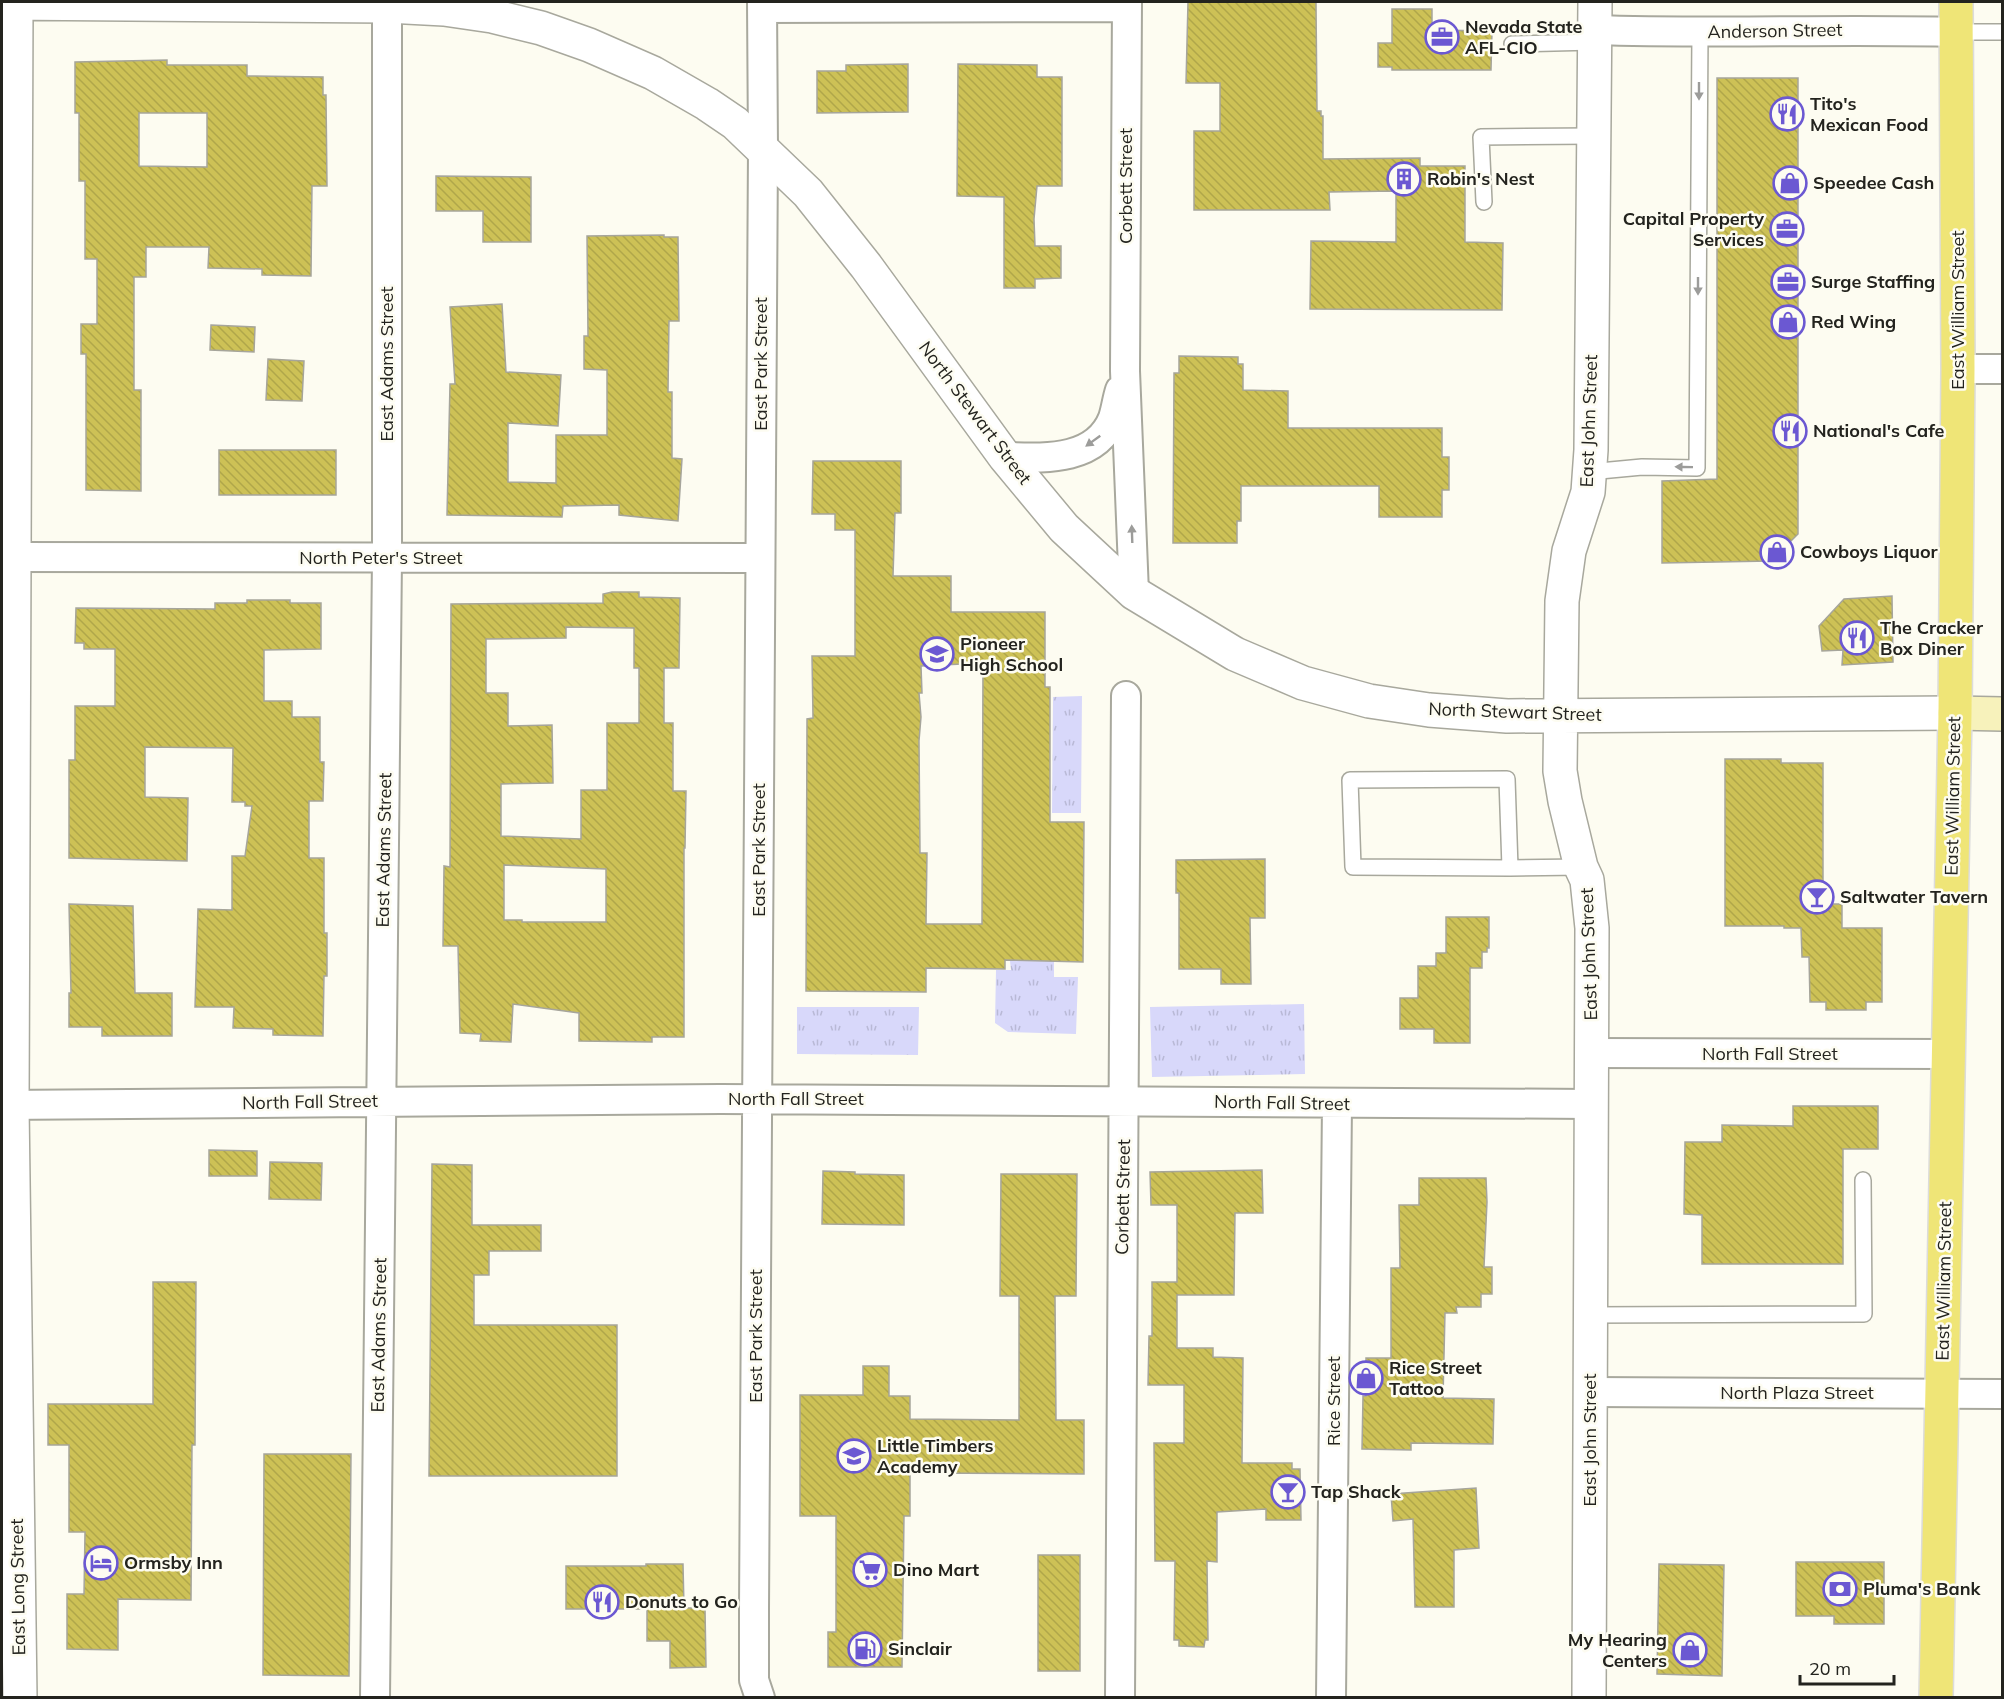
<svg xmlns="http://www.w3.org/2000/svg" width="2004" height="1699" font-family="Mulish,sans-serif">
  <defs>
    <pattern id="grass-tufts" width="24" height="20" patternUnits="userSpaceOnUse" patternTransform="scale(1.5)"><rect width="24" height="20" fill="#d8d8fa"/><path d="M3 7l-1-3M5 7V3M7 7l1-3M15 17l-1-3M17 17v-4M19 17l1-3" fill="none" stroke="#b9b9d6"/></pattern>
    <pattern id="building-back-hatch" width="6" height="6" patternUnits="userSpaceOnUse" patternTransform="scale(1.5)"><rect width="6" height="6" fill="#cdc156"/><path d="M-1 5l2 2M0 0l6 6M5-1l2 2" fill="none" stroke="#b0a64a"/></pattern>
  </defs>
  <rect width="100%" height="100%" fill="#fdfcf1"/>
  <!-- grass -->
  <path fill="url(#grass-tufts)" d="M1082,696L1081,813H1052L1053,697Z
    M1010,961H1054V977H1078L1076,1034L1008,1032L995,1023L996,970H1011Z
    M1304,1004L1305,1074L1152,1077L1150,1007Z
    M797,1007H919L918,1055L797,1054Z"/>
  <!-- building -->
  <path fill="url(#building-back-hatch)" stroke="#a6a59b" stroke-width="1.5" fill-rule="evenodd" d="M1188,2H1316L1317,111H1321V116H1323V159L1420,158V166H1465V242L1503,243L1502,310L1310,309L1311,241L1396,242V191L1329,192L1330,210H1194V131H1220V83H1186Z
    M1392,9H1432V30L1492,31L1491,70H1392V67H1378V43H1392Z
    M167,60V65H247V76L323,77V95H326L327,186H312L311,276L262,275V269L208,268L209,247H146V277H134V390H141V491L86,490V354H81V324H97V259H85V181H79V113H75V62ZM139,113H207V167L139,166Z
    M908,64V112L817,113V71H846V65Z
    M958,64L1037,65V77H1062V186H1037L1034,219L1035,246H1061V278L1035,279V288H1004V197L957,196Z
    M1717,78H1798V534L1771,561L1662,563V481L1717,479Z
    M436,176L531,177V242H483V211H436Z
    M664,235V237H678L679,321H669L668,392H672V458L682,459L678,521L619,515V505L563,506L562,517L447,515L450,384H455L450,307L502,304L506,372L561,375L558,426L508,423V482L556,483V435H607V370L584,369V336H588L587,236Z
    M211,325L255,327L254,352L210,350Z
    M1179,356L1238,357V364H1243V390L1288,391V428H1442V457H1449V490H1442V517H1379V486H1241V521H1237V543H1173L1174,373H1179Z
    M268,359L304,361L302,401L266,400Z
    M219,450H336V495H219Z
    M813,461H901V513H895L893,576H951V612H1045V687H1050V822H1084L1083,962L1005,960V969L926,968V992L806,991L807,719L813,718L812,656H855V530H835V514H812ZM983,663L982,924H926L927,853H920L919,741L921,717L919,693H922L921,666Z
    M612,592H639V597L680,598L679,668H664V723H673V791H686L685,848H684V1037H652V1042L579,1041V1013L513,1004L511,1042L480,1041L481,1034L460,1033L458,946H443L444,866L450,867L451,604L603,603V594ZM566,627L634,628V668H639V723H607V790H581V839L501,836V784L553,783L552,725L508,726V693H486V639L566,638ZM504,865L606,869V922H522V920H504Z
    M1892,596L1893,662L1842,665L1843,650L1822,651L1819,626L1844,599Z
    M247,600H290V603H321V649L264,650V701H292V717H320V762H324L323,801H309V858H324V933H327V976H324L323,1036L273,1035V1029L233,1028L234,1007H195L198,909L232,910V856H245L252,806H245V802H232L233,748L145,747V797L188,798L187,861L69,858V760H75V706H115V649H84V643H75L76,608L215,609V603H247Z
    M1725,759H1781V763H1823V904H1842V928H1882V1002H1866V1010H1826V1002H1810L1809,957H1802L1801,928H1784V926H1725Z
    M1265,859V918H1250L1251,984H1221V969H1179V893H1176V860Z
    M69,904L133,906L135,993H172V1036H102V1027H69V993H71Z
    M1446,917H1489V948H1487V952H1482V968H1470V1043H1434V1029H1400V998H1418V966H1436V953H1446Z
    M1793,1106H1878V1149H1843V1264H1702V1215L1684,1214L1685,1142H1722V1125L1793,1126Z
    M209,1150L257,1151V1176H209Z
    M270,1162L322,1163L321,1200L269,1199Z
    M432,1164L472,1165V1225H541V1251H489V1275H474V1325H617V1476H429Z
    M1262,1170L1263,1213H1235L1234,1295H1177V1348H1213V1357L1243,1358L1242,1463H1292V1469H1300L1301,1520H1266V1509L1217,1512V1562L1207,1561L1208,1640H1205L1204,1647L1179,1646V1640H1174L1175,1561H1155L1154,1443H1184V1385H1148L1149,1336H1152V1282H1177V1205H1151L1150,1172Z
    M823,1171L855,1172V1174L904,1175V1225L822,1224Z
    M1001,1174H1077L1076,1296H1055L1056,1420H1084V1474L910,1473V1516H904L902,1667H828V1632H836V1516H800V1395H863V1366H889V1396H910V1419L1019,1420V1296H1000Z
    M1419,1178H1486L1487,1202L1484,1267H1492V1294H1481V1307H1456L1457,1313H1445L1443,1398L1494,1399L1493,1444L1411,1443V1450L1362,1449L1363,1396H1366V1358H1391V1268H1400L1399,1205H1419Z
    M153,1282H196L195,1445H192L191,1600L118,1599V1650L67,1649V1594H84L85,1532H69V1445H48V1404H153Z
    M264,1454H351L349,1676L263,1675Z
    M1476,1488L1479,1548L1454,1550V1607H1415L1413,1519L1393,1521L1391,1494Z
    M1038,1555H1080V1671H1038Z
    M1796,1562H1884V1624H1834V1616H1796Z
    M646,1564H683L684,1608H705L706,1667L670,1668V1641H647V1609H566V1566H646Z
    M1659,1564L1724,1565L1722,1676L1657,1674Z"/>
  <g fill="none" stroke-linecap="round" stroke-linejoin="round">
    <defs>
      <path id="service" d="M1956,32H2002
        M1512,44L1594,42
        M1484,202L1481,137L1594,136
        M1589,472L1642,467L1697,468L1700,33
        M1510,868L1353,867L1350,780L1507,779L1510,868L1581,867
        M1591,1315L1864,1314L1863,1180"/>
      <path id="minor" d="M1127,2L1125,371L1134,593
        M762,8L1127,7
        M1594,30C1715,34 1836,29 1956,32
        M1958,369H2002
        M1005,457C1043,458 1096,462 1113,418C1116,409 1117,399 1120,390
        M2,557L760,558
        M1592,1053L1947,1054
        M2,1105L720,1099L1591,1104
        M1591,1392L2002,1394
        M375,1698L387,558V2
        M760,1698L754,1680V1608L763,149L762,2
        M1120,1698L1126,696
        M1331,1698L1337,1104"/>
      <path id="tertiary" d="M16,2L12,1106L20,1698
        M2,3L387,6L444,9L492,16L541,28L589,45L653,73L707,104L735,123L808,193L866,266L1005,457L1064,528L1134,593L1235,654L1303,683L1369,701L1429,710L1507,716L1955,713
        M1589,1698L1592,928L1587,880L1581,867L1565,801L1560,771L1562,601L1569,551L1588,492L1591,450L1595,2"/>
      <path id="secondary" d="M1955,713L2002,714"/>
      <path id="primary" d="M1936,1698L1955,713L1958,369L1956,2"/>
    </defs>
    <!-- service casing -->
    <use href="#service" stroke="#a8a89d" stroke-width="18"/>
    <!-- minor casing -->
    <use href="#minor" stroke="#a8a89d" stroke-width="32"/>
    <!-- tertiary casing -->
    <use href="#tertiary" stroke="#a8a89d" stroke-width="36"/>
    <!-- secondary casing -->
    <use href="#secondary" stroke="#a8a89d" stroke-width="36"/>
    <!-- primary casing -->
    <use href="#primary" stroke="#dcdcdb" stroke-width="36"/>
    <!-- service -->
    <use href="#service" stroke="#fff" stroke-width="15"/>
    <!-- minor -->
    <use href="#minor" stroke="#fff" stroke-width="28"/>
    <!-- tertiary -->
    <use href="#tertiary" stroke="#fff" stroke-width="33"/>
    <!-- secondary -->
    <use href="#secondary" stroke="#f7f2bb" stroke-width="33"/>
    <!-- primary -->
    <use href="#primary" stroke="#efe577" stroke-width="33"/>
  </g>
  <!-- one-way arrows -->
  <defs><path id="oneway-solid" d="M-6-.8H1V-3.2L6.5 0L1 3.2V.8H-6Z" transform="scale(1.5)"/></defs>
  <g fill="#9c9c9a">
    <use href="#oneway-solid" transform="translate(1699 91) rotate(90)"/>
    <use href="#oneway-solid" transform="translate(1698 286) rotate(90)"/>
    <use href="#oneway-solid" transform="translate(1093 441) rotate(144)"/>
    <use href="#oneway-solid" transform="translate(1684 467) rotate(-179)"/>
    <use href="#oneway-solid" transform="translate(1132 534) rotate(-92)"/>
  </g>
  <!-- icons -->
  <defs>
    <symbol id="office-ring" viewBox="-11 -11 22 22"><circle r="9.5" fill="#fdfcf1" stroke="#6b58d2" stroke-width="1.5"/><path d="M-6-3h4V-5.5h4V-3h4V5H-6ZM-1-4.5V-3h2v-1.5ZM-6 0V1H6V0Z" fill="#6b58d2"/></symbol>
    <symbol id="restaurant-ring" viewBox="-11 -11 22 22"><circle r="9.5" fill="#fdfcf1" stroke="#6b58d2" stroke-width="1.5"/><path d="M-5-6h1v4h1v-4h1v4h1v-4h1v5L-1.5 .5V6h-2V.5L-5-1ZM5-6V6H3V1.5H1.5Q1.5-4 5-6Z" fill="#6b58d2"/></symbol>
    <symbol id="building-ring" viewBox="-11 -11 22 22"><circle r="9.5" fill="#fdfcf1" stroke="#6b58d2" stroke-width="1.5"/><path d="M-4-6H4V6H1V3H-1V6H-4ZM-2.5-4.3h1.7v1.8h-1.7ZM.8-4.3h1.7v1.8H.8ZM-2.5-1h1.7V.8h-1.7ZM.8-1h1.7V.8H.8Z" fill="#6b58d2"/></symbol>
    <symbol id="shop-ring" viewBox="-11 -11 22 22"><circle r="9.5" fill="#fdfcf1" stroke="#6b58d2" stroke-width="1.5"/><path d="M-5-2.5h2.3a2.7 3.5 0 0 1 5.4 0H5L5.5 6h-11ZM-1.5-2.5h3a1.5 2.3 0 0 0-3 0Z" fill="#6b58d2"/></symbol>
    <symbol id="school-ring" viewBox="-11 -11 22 22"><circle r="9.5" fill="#fdfcf1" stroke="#6b58d2" stroke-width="1.5"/><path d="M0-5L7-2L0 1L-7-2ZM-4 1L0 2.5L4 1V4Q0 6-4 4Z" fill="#6b58d2"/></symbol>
    <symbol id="bar-ring" viewBox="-11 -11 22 22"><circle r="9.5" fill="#fdfcf1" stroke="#6b58d2" stroke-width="1.5"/><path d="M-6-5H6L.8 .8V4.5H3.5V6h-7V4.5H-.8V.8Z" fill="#6b58d2"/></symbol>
    <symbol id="hotel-ring" viewBox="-11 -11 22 22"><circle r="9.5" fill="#fdfcf1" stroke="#6b58d2" stroke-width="1.5"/><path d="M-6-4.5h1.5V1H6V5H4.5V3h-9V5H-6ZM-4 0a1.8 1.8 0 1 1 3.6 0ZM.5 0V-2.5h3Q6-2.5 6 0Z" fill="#6b58d2"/></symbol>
    <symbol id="supermarket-ring" viewBox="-11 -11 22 22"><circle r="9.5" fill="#fdfcf1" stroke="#6b58d2" stroke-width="1.5"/><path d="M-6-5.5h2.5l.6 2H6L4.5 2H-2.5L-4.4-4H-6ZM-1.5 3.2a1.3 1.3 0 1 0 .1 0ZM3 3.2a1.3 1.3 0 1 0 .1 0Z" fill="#6b58d2"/></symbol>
    <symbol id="bank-ring" viewBox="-11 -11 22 22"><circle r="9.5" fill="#fdfcf1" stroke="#6b58d2" stroke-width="1.5"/><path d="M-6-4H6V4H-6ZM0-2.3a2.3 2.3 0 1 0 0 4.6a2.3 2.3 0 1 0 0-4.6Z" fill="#6b58d2"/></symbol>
    <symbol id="fuel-ring" viewBox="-11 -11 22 22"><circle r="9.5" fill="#fdfcf1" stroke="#6b58d2" stroke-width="1.5"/><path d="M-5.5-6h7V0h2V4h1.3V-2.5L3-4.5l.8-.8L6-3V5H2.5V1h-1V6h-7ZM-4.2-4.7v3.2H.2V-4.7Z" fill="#6b58d2"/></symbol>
  </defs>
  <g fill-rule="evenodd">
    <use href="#office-ring" x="1423" y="18" width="38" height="38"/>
    <use href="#restaurant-ring" x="1768" y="95" width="38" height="38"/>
    <use href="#building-ring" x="1385" y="160" width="38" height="38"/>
    <use href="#shop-ring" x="1771" y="164" width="38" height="38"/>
    <use href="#office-ring" x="1768" y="210" width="38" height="38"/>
    <use href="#office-ring" x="1769" y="263" width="38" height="38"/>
    <use href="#shop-ring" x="1769" y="303" width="38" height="38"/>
    <use href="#restaurant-ring" x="1771" y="412" width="38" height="38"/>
    <use href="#shop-ring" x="1758" y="533" width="38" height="38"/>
    <use href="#restaurant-ring" x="1838" y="619" width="38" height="38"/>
    <use href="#school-ring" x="918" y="635" width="38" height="38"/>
    <use href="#bar-ring" x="1798" y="878" width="38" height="38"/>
    <use href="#shop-ring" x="1347" y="1359" width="38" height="38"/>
    <use href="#school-ring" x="835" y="1437" width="38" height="38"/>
    <use href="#bar-ring" x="1269" y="1473" width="38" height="38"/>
    <use href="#hotel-ring" x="82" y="1544" width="38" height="38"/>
    <use href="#supermarket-ring" x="851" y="1551" width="38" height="38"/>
    <use href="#bank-ring" x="1821" y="1570" width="38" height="38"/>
    <use href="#restaurant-ring" x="583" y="1583" width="38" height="38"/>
    <use href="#fuel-ring" x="846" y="1630" width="38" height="38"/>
    <use href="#shop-ring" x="1671" y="1631" width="38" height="38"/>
  </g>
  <g text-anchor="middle" stroke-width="5" stroke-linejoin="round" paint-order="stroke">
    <!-- poi labels -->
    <g font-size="18" font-weight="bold" fill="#23231e" stroke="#fdfcf1" text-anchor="start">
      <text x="1465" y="33">Nevada State<tspan x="1465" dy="21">AFL-CIO</tspan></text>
      <text x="1810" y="110">Tito's<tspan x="1810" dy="21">Mexican Food</tspan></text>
      <text x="1427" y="185">Robin's Nest</text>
      <text x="1813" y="189">Speedee Cash</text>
      <text x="1764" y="225" text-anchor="end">Capital Property<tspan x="1764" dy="21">Services</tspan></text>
      <text x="1811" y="288">Surge Staffing</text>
      <text x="1811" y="328">Red Wing</text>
      <text x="1813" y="437">National's Cafe</text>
      <text x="1800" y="558">Cowboys Liquor</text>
      <text x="1880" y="634">The Cracker<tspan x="1880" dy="21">Box Diner</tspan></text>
      <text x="960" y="650">Pioneer<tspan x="960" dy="21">High School</tspan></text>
      <text x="1840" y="903">Saltwater Tavern</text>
      <text x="1389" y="1374">Rice Street<tspan x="1389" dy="21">Tattoo</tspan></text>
      <text x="877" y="1452">Little Timbers<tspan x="877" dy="21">Academy</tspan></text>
      <text x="1311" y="1498">Tap Shack</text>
      <text x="124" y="1569">Ormsby Inn</text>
      <text x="893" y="1576">Dino Mart</text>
      <text x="1863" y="1595">Pluma's Bank</text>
      <text x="625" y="1608">Donuts to Go</text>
      <text x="1667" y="1646" text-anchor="end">My Hearing<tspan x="1667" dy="21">Centers</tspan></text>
      <text x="888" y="1655">Sinclair</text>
    </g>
    <!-- street labels -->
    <g font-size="18" fill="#23231e" stroke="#fdfcf1">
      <text transform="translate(1775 31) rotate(-1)" y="6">Anderson Street</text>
      <text transform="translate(1126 186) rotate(-90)" y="6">Corbett Street</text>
      <text transform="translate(1958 310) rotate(-90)" y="6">East William Street</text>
      <text transform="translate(387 364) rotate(-90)" y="6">East Adams Street</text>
      <text transform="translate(761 364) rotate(-90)" y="6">East Park Street</text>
      <text transform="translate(975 413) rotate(53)" y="6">North Stewart Street</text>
      <text transform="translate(1589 421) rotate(-88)" y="6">East John Street</text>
      <text x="381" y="564">North Peter's Street</text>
      <text transform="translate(1515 712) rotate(2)" y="6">North Stewart Street</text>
      <text transform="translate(1953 796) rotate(-89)" y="6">East William Street</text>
      <text transform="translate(384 850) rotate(-89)" y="6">East Adams Street</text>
      <text transform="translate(759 850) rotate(-90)" y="6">East Park Street</text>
      <text transform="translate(1589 954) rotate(-92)" y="6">East John Street</text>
      <text x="1770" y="1060">North Fall Street</text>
      <text x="796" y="1105">North Fall Street</text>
      <text transform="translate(310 1102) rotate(-1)" y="6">North Fall Street</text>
      <text transform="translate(1282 1103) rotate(1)" y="6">North Fall Street</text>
      <text transform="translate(1123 1197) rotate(-89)" y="6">Corbett Street</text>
      <text transform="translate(1944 1281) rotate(-89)" y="6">East William Street</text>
      <text transform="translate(379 1335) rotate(-89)" y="6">East Adams Street</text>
      <text transform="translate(756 1336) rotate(-90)" y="6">East Park Street</text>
      <text x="1797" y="1399">North Plaza Street</text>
      <text transform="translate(1334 1401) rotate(-90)" y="6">Rice Street</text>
      <text transform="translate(1590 1440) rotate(-90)" y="6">East John Street</text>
      <text transform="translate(18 1587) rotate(-91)" y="6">East Long Street</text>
    </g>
  </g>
  <!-- border -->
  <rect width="2004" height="1699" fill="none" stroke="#23231e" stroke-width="6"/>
  <!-- scale -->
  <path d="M1800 1675v9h94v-9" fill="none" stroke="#23231e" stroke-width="3"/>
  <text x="1809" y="1675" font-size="18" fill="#23231e" stroke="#fdfcf1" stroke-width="4.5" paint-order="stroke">20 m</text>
</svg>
